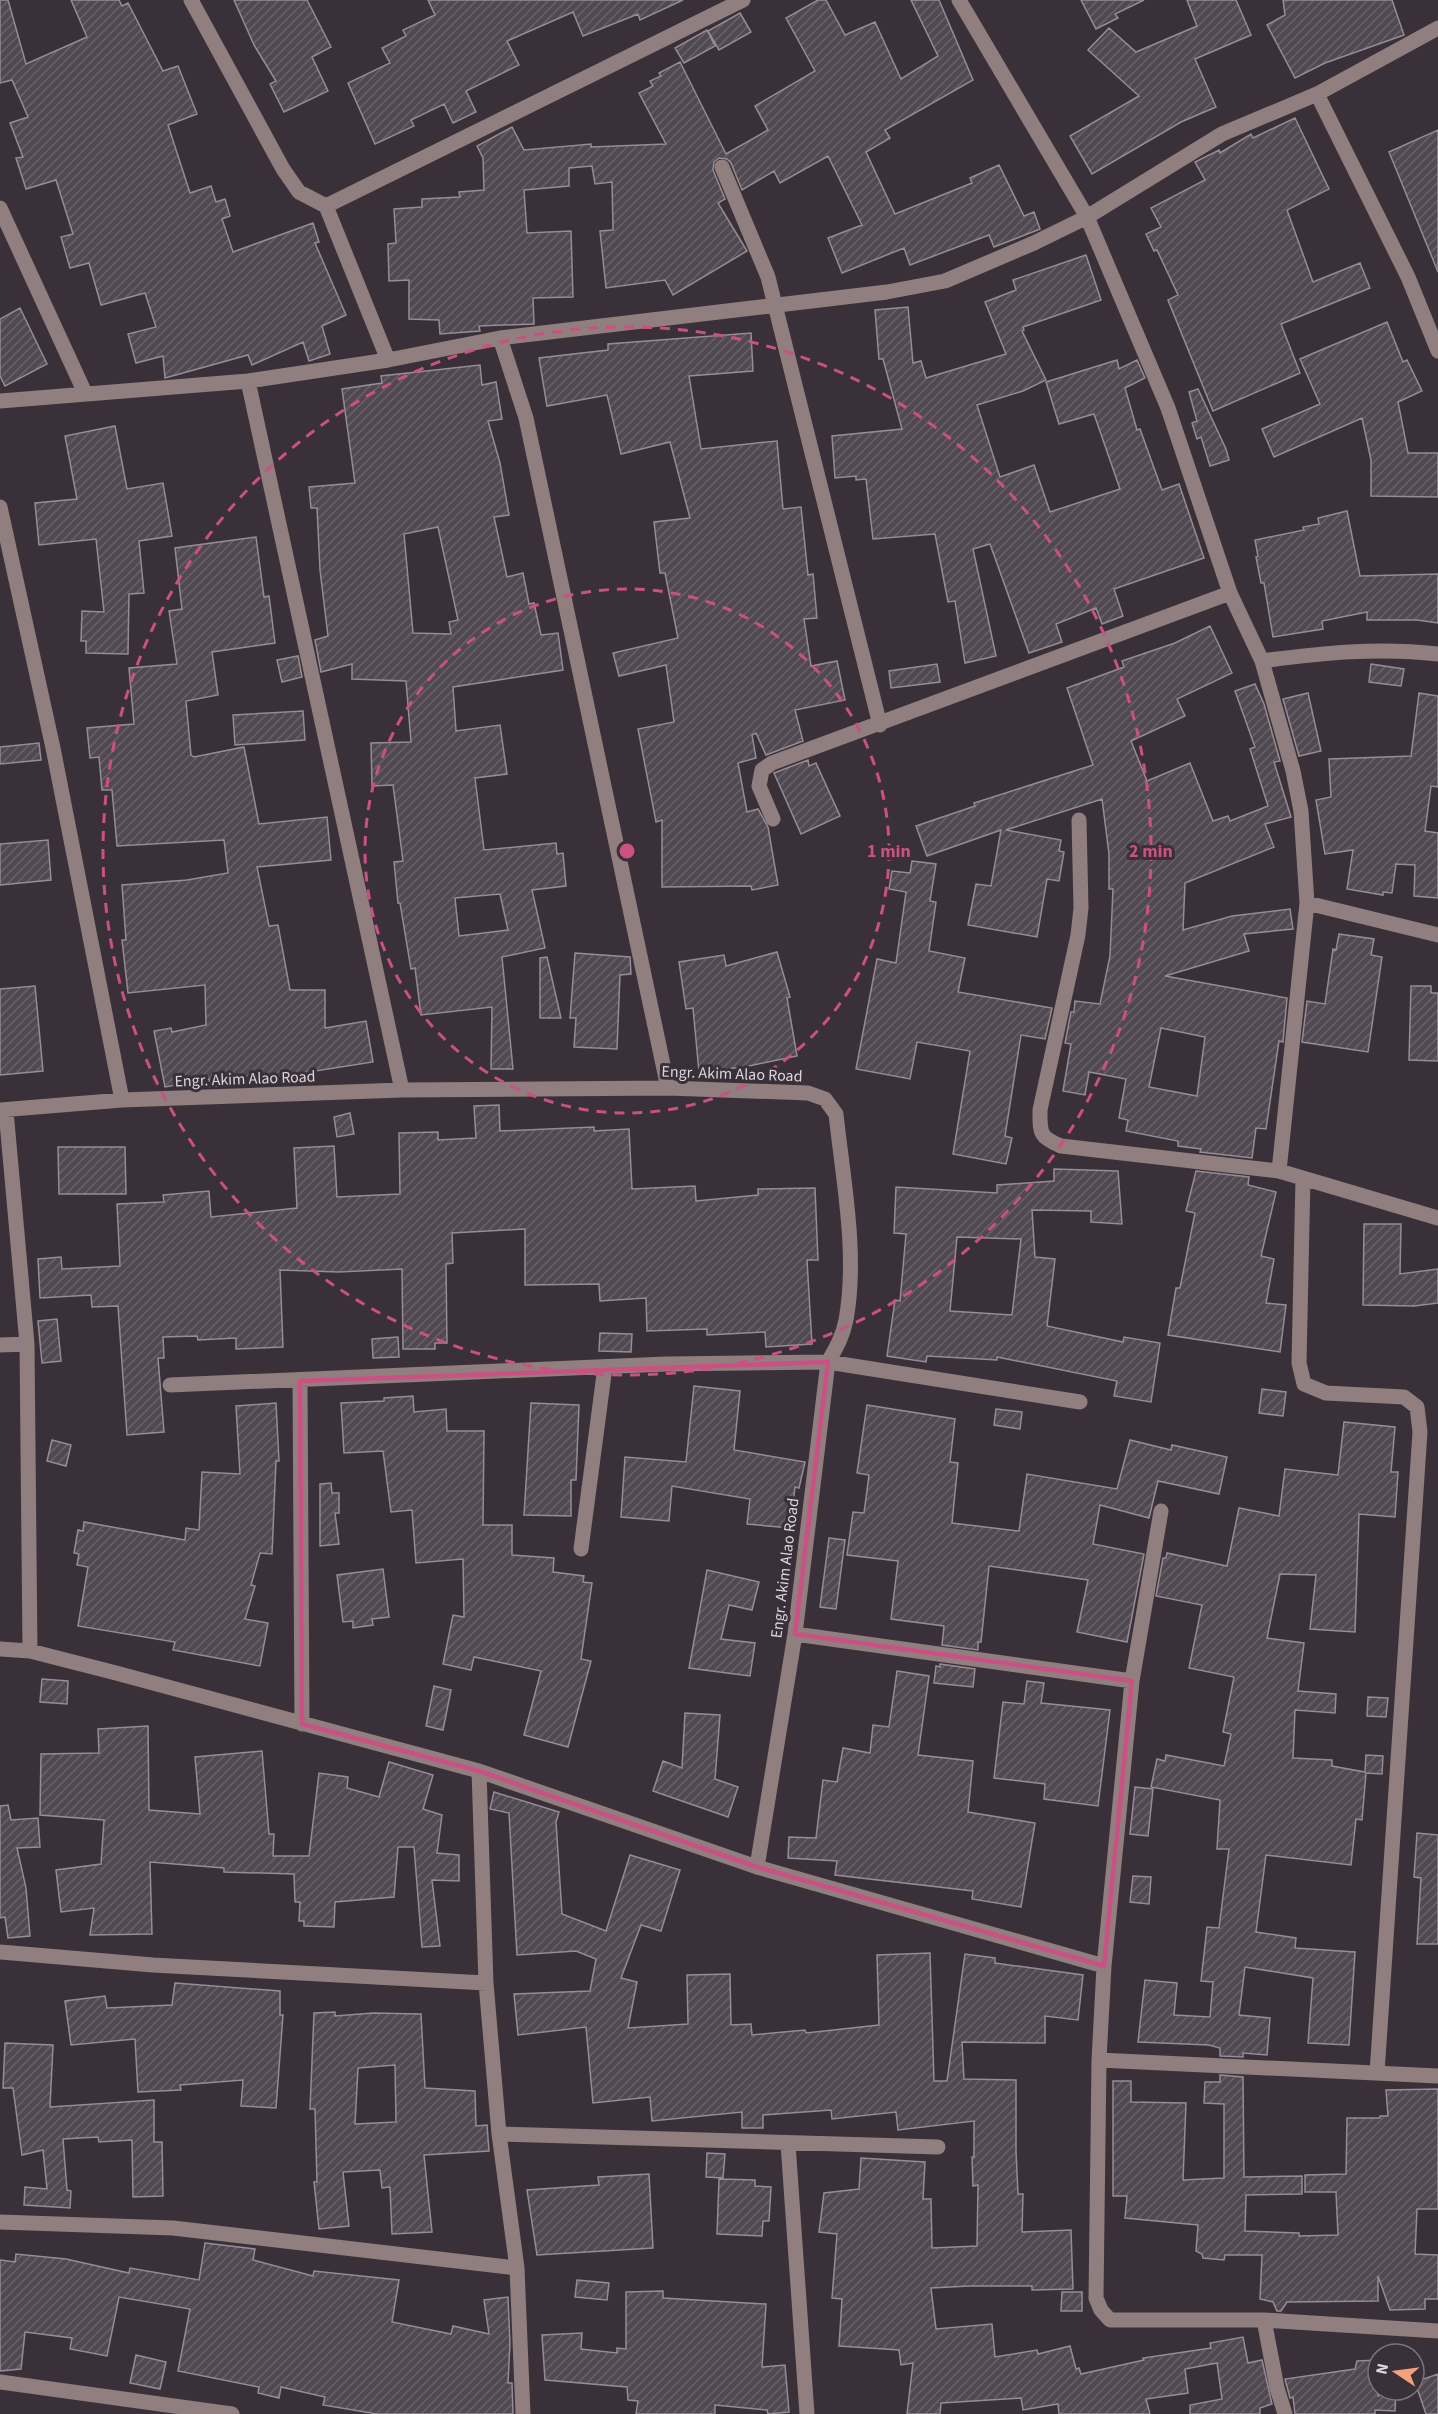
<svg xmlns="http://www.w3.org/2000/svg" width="1438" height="2414" font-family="'Source Sans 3',sans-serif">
  <defs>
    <pattern id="building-hatch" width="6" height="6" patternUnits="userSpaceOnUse" patternTransform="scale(1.5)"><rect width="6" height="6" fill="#514952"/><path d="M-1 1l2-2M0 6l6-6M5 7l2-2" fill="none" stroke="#6a626a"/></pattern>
  </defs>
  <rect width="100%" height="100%" fill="#393039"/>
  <!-- building -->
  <path fill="url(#building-hatch)" stroke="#958c96" stroke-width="1.5" fill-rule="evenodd" d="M0,0H8L26,64L87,37L71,0H119L122,6L128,3L163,71L178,66L197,114L168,125L190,193L211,186L216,202L225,199L230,216L222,219L233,252L313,223L319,242L315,243L346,315L322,326L330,354L309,361L303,342L252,365L248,355L165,378L163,356L136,363L128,334L156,327L145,293L101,305L89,263L70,268L61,237L73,234L56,180L26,189L16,158L23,157L10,123L28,117L12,80L0,83Z
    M234,0H307L331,47L312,57L328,91L284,112L270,84L276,81L254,45Z
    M428,0H683L640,20L638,14L583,36L573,12L507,41L519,65L466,91L476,112L453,123L444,104L411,120L414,126L375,144L348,83L390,63L382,48L406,36L403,30L435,15Z
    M818,0H826L845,35L875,22L901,79L938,56L911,0H939L973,80L885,130L890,138L866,152L895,214L972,183L970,178L999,165L1024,216L1034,212L1040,229L994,247L989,235L910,265L904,248L842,273L828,238L862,225L828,156L780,183L774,171L742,190L731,163L727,159L719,158L714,162L713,170L725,199L718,203L747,251L673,295L665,280L606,288L600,231L613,230L612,182L595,184L592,166L569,168V186L524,190L527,233L571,231L573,297L533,298L534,324L479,326L480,331L440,334L439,320L409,319V280L389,281L388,244L396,243L394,209L422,207V199L460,197L459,192L484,190L483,158L477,146L512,127L524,150L591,144V147L666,144L639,93L653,86L650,81L661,76L659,73L680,62L726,154L768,130L755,106L815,71L786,18Z
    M1081,0H1144L1115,14L1118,18L1096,29Z
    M1187,0H1236L1251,35L1195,59L1216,107L1181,122L1092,174L1070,136L1139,96L1088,50L1109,28L1136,52L1197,26Z
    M1283,0H1392L1404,35L1325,63L1295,78L1267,25L1285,15Z
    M740,13L751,32L719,50L708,31Z
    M707,30L715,46L684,63L675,48Z
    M1295,118L1329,189L1287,210L1313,282L1360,263L1370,288L1281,324L1300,373L1213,411L1168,300L1178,295L1157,250L1154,251L1146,234L1161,227L1151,208L1205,180L1195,162L1219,150L1220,153L1251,134L1253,138Z
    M1438,130V272L1389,152Z
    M1086,255L1101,300L1023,327L1024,330L1022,331L1046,380L1023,391L977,405L1000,477L1034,465L1050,512L1120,489L1094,414L1059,424L1046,382L1117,360L1119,369L1137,360L1145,378L1125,388L1137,430L1140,429L1162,490L1179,484L1204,558L1114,589L1123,616L1102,624L1096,608L1056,624L1062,642L1029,653L990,544L973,549L996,656L965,663L955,601L948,602L935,534L873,539L866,479L856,480V476L835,478L832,436L902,429L883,359H879L875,310L908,307L913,363L921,361L926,378L1006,354L985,302L1016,290L1013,280Z
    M20,308L47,364L5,386L0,376V319Z
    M1387,322L1403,362L1407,360L1422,391L1398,402L1408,453H1438V497L1371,496V460L1362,418L1274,457L1262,429L1320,404L1300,359Z
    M751,333L753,371L689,376L701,449L777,441L783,509L801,507L808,575L813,574L817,618L804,619L811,666L837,661L845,700L795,710L803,741L766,755L756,733L752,735L756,758L738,763L747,812L758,809L768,827L778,885L752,890L751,886L662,887V820L656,822L638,729L674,722L666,665L619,676L613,653L678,638L665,573H660L654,522L690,518L670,442L621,454L607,395L547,406L539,358L608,350V344Z
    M480,365L482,385L496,382L502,419L488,421L500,463L509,515L494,517L507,577L523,573L529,604L534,603L541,635L558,633L563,670L453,687L456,731L500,725L507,774L475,778L484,850L556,843L557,854L563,853L566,886L532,890L545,948L502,957L513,1069H491L492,1007L421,1015L415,968L411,969L400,903H398L394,862L403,861L393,785L372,786L371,743L411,742L406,681L352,679V664L321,672L315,640L328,636L320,570L317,508H311L309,487L355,483L342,389L382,383L381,376ZM438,527L458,620L449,622L451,634L413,633L404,534ZM500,894L508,930L459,936L455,898Z
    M1198,389L1226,449L1229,460L1210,466L1201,437L1197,439L1192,423L1197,421L1189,392Z
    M115,426L127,489L163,483L172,536L139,541L144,593L129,594L128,654L86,653V641H81L82,611L104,612L96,539L39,545L35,503L77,499L65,436Z
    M1347,511L1360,576L1438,574V623L1417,620H1367V612L1322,621L1323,629L1273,637L1264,583H1261L1256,557L1258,556L1255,540L1304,530L1303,527L1319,524L1318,518Z
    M256,537L264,597L269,596L275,643L212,652L218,695L186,701L191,755L194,757L244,747L259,824L327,817L331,860L257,867L269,926L278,925L290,990H325V1028L366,1021L373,1062L258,1080V1082L210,1087L209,1079L165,1087L154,1031L171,1028L172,1032L206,1025L205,985L128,993L122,940H126L122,885L187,880L228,873L224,840L117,846L112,790H102L99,757L90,758L87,728L134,724L129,668L177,664L169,611L182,609L175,548Z
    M1210,626L1232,673L1177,699L1185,716L1131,741L1147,781L1190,763L1213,821L1228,816L1230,821L1268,806L1250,749L1255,747L1235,691L1255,684L1264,704L1280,761L1274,762L1291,817L1265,824L1274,847L1185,883L1183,930L1232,916L1290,909L1293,929L1244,934L1249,951L1165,976L1287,998L1283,1042L1279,1041L1266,1129L1256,1128L1252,1158L1200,1152L1201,1149L1178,1146V1141L1126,1131L1128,1120L1119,1118L1126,1079L1089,1072L1085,1095L1063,1091L1071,1044L1065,1043L1071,1012H1074L1075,1001L1100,1004L1110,956L1113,889H1109V854L1102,799L1006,830L1061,840L1059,851L1064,852L1059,881L1047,879L1037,937L968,925L976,884L991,886L1001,830L927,856L916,826L975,806L974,803L1093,765L1067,688L1124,667L1122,661L1175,643ZM1161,1028L1205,1037L1197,1096L1149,1087Z
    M298,656L302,677L282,682L277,660Z
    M937,664L940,682L891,688L889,671Z
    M1371,664L1404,669L1401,686L1369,682Z
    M1308,693L1321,751L1299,756L1283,699Z
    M1419,693L1438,696V787L1431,786L1425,831L1438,833V898L1414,896L1415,865L1396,864L1392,893L1383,892V895L1347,889L1353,850L1325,854L1316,800L1331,797L1329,759L1411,756Z
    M303,711L305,740L235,745L233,715Z
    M39,743L41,760L0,764V747Z
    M808,760L809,766L816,763L840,816L801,834L774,773Z
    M48,840L51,880L0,885V844Z
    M912,861L936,864L930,901L936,902L929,951L965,958L958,992L1052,1008L1045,1039L1021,1035L1005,1136L1012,1138L1006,1164L953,1154L970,1051L917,1042L910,1079L856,1069L877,959L896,963L906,892L889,889L892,871L910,873Z
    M1339,934L1374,939L1371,955L1382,957L1368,1052L1302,1042L1307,1001L1325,1004L1333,949L1336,950Z
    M777,952L790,997L787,998L797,1056L744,1067L699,1072L693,1008L686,1009L679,962L724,955L726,966Z
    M575,953L630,957L631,974L620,975L617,1049L574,1047L576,1018H570Z
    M547,957L561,1018H540V958Z
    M35,986L43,1071L0,1075V989Z
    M1411,986H1431V993H1438V1061L1409,1060Z
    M499,1105L500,1131L594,1127V1131L629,1129L632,1189L695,1186L696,1201L758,1195V1189L815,1188L818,1260H807L812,1344L766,1347L765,1332L707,1335V1329L647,1331L646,1298L600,1301L599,1284L525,1285V1229L452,1233L453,1263L446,1264L447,1343H435V1349H403L402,1269L339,1272L280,1270L283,1347L236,1349V1338L198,1340L197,1336L163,1337L164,1358H158L164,1432L127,1435L118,1306L92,1307L91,1295L40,1298L38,1259L61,1257L62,1269L120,1266L117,1204L164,1202L163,1195L209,1191L211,1217L297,1208L294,1148L334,1146L337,1197L400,1194L399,1133L438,1132V1140L476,1138L474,1106Z
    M350,1113L354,1134L337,1137L334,1117Z
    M58,1147H125L126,1194H59Z
    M1054,1169L1118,1171L1122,1224L1091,1222V1211L1032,1210L1035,1257L1055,1259L1047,1326L1123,1342L1124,1337L1160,1343L1151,1402L1114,1396L1117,1381L997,1357V1360L927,1356L926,1362L887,1356L895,1300L900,1301L906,1234L894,1233L896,1187L997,1193V1185L1054,1181ZM957,1237L1021,1239L1012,1315L950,1311Z
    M1196,1171L1249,1177L1248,1185L1276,1192L1261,1256L1274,1259L1266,1303L1286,1305L1280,1352L1168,1335L1176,1288H1180L1195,1213L1186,1211Z
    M1364,1224H1401L1400,1274L1438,1269V1303L1414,1306L1363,1305Z
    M57,1319L61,1361L42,1363L38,1321Z
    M600,1333L632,1334L631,1352L599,1351Z
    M398,1337L399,1357L373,1358L372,1339Z
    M694,1386L740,1391L734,1450L805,1462L799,1488L795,1487L790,1528L747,1524L750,1499L672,1486L669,1521L621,1517L625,1457L686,1462Z
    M1262,1389L1286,1392L1283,1416L1259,1413Z
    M413,1396L414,1412L446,1409L447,1431H484L483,1525H512V1555L554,1558L553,1572L584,1576L583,1582L592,1583L581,1659L591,1661L568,1747L524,1735L541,1671L474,1657L471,1670L443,1664L453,1615L464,1617L463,1559L416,1563L412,1510L391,1512L383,1451L344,1453L341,1403L384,1401V1398Z
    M276,1403L279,1461H276L272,1554L260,1553L251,1585L255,1586L245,1619L268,1623L260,1666L173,1650L175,1642L78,1626L88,1567L77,1565L79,1554L74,1553L78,1530L83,1531L84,1522L185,1540L186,1528L199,1530L202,1472L240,1474L236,1406Z
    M531,1403L579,1405L576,1480H571V1516L524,1515Z
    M867,1405L955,1419L950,1462L958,1463L952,1523L1019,1531L1027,1474L1117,1489L1130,1440L1171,1450L1172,1445L1227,1457L1219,1494L1158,1481L1149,1518L1100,1505L1093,1544L1144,1554L1127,1642L1077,1632L1088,1580L989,1566L981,1642H978V1650L942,1645L944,1626L891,1619L898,1561L847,1555L853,1512L864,1513L869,1475L857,1473Z
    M996,1409L1022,1412L1020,1429L994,1425Z
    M1344,1422L1395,1427L1391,1472H1398L1395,1517L1359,1514L1355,1632L1310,1629L1316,1575L1280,1574L1267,1638L1304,1643L1298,1691L1336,1694L1335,1713L1295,1710L1293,1758L1332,1760V1766L1365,1772L1366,1755L1383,1756L1382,1774L1366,1773L1362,1820L1356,1819L1351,1865L1266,1855L1256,1932L1296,1938L1295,1948L1355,1952L1349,2045L1308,2043L1313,1978L1245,1967L1239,2015L1270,2018L1267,2055L1243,2053V2057L1220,2056V2048L1209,2045L1138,2042L1145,1980L1177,1983L1174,2015L1210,2017L1213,1982L1201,1981L1207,1927L1219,1928L1229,1849H1217L1220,1800L1151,1787L1157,1759L1165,1761L1166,1755L1224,1766L1231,1734L1223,1732L1234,1677L1189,1668L1202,1605L1156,1596L1163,1558H1166L1167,1553L1227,1566L1239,1508L1279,1516L1285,1469L1338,1475Z
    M52,1440L71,1445L66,1466L47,1461Z
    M331,1483L332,1493H339V1513H335L339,1544L320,1546V1484Z
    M829,1538L845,1540L836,1609L820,1607Z
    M383,1569L389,1617L372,1619L373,1625L353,1628V1621L343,1622L337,1575Z
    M707,1570L759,1582L752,1610L729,1605L721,1639L755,1643L750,1676L689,1668Z
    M940,1664L975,1669L973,1687L934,1683L936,1666L940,1667Z
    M897,1671L929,1676L918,1755L973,1761L968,1812L1035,1823L1021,1907L972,1899L973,1891L835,1875L837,1861L788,1858L789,1837L816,1838L823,1780L837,1782L843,1748L870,1753L873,1725L889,1727Z
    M42,1679L68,1681L67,1704L40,1702Z
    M1027,1681L1044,1683L1041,1703L1110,1710L1098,1806L1044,1799L1045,1784L994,1778L1003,1702L1024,1704Z
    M434,1686L451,1690L443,1730L426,1726Z
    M1368,1697L1388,1698L1386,1717L1367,1716Z
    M685,1713L720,1715L715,1779L738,1787L728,1817L653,1791L663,1761L682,1768Z
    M148,1726L149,1810L200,1814L195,1757L262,1751L269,1834H274L273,1856H309L319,1773L348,1777L347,1788L379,1797L389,1762L433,1775L423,1809L442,1815L437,1853L459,1855V1881L432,1880L440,1946L422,1947L414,1847H398L394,1897L335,1902L334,1927L304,1926V1921H299L300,1902H295L294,1874L224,1872V1868L150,1862L152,1934L90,1935L94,1908L61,1912L56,1870L101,1864L104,1820L40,1815L41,1754L99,1753L98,1729Z
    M1135,1787L1153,1789L1148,1836L1130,1834Z
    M494,1792L559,1812L556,1822L562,1914L606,1931L630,1855L680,1870L661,1931L641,1925L621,1978L637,1982L628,2028L688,2024L687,1975L730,1974L731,2025L751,2024L752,2035L805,2030L806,2033L879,2025L877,1955L930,1953L934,2081H947L965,1954L995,1958V1963L1083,1975L1078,2020L1045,2016V2043L962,2042L964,2079L1016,2080V2151L1018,2194H1023L1022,2232L1071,2230L1073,2289L1032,2290V2286H969L931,2288L936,2329L992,2324L995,2357L1037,2350L1038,2354L1070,2346L1076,2369L1079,2368L1081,2374L1144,2360L1143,2358L1211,2348L1210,2343L1243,2337L1248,2363L1262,2360L1272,2404L1260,2408V2414H1190V2405L1222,2399L1217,2363L1185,2369L1188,2393L1146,2399L1150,2414H1059L1058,2404L1023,2410L1021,2398L941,2403L940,2414H907L913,2363L901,2365L899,2350L839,2346L842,2299L832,2298L837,2234L819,2232L824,2193L859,2189L861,2158L925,2162L923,2199H931L932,2248L977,2246L978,2185L973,2186L972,2157H974V2121L898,2130L896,2112L832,2119L831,2110L763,2115V2128H742V2112L652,2121L650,2097L593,2103L586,2027L518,2035L514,1994L590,1991L596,1959L576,1951L517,1955L509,1813L490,1809Z
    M8,1805L11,1820L38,1818L40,1847L17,1848L26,1888L30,1936L8,1938L5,1917L0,1918V1806Z
    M1417,1833L1438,1835V1944H1417L1421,1878L1414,1877Z
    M1133,1876L1151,1877L1149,1904L1130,1902Z
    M175,1983L280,1991V2015H283L276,2108L241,2106L243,2080L180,2085L181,2090L138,2092L135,2039L71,2045L65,2001L105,1996L107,2008L172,2005Z
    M335,2012V2016L373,2013L421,2014L425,2088L475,2091L476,2126L487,2125L489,2151L424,2155L432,2232L392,2234L390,2187L382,2188L380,2170L343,2172L349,2226L319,2229L314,2182H317L315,2109H310L314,2013ZM395,2065L396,2122L355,2124L358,2068Z
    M5,2043L53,2045L50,2107L154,2100V2142H162L163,2196L133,2197L132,2140L99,2142L98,2137L63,2139L67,2190L71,2191L70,2208L24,2205L25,2187L47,2189L43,2150L22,2155L13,2088H3Z
    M1220,2075L1243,2077L1244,2177L1302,2176V2194L1246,2195L1245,2231L1299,2233V2236L1338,2235L1336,2192H1305V2175L1346,2174L1347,2118H1380V2116H1388L1386,2090L1438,2089V2209H1417L1415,2254L1438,2255V2299H1425V2309L1390,2310L1378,2276V2301L1287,2302L1281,2311H1277L1273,2302L1260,2299L1262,2255H1225L1224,2260L1203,2258L1202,2254L1196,2251L1198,2225L1125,2218L1127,2196H1113V2081H1131V2102L1186,2103L1183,2180L1224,2178V2104L1204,2103L1205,2082H1220Z
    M707,2153L725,2154L723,2178L706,2177Z
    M649,2174L653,2248L537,2255L527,2190L599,2185L598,2177Z
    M719,2179L755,2180V2186L771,2187L769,2221H763L762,2236L717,2234Z
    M205,2243L255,2249L253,2260L313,2276L314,2271L399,2280L392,2322L451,2334L453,2326L489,2334L484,2300L508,2297L510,2343L508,2383H512L513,2414H377L323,2405L325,2397L281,2387L279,2398L258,2393L259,2387L178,2371L190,2309L119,2297L107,2356L70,2349L72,2338L25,2332L21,2369L0,2371V2260L15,2262L16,2254L66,2259L129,2273L130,2268L199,2280Z
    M577,2280L609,2283L607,2300L575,2297Z
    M663,2291V2298L766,2304L762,2367L785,2365L789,2412L768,2414L767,2410L715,2405V2414H636L638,2401L628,2400L627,2387L545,2380L542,2335L582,2333L581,2349L617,2353V2348L626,2349V2292Z
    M1062,2292H1082V2311H1061Z
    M136,2355L166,2362L160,2389L130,2383Z
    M1378,2360V2396L1396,2390L1395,2411L1375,2410V2414H1295L1293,2397L1290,2398L1285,2379L1355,2369L1357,2361Z
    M1438,2374V2414H1426L1415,2382Z"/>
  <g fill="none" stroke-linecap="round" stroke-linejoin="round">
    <!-- minor -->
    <path stroke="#917e7e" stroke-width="15" d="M191,0L283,169L299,192L326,206L388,360
      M959,0L1087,217L1168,408L1230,593L1262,661L1293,771L1301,811L1307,903L1279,1171
      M1317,94L1408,277L1438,351
      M722,167L768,277L880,725
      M326,206L743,0
      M0,208L85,393
      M500,338L526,418L668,1088
      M248,381L402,1090
      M0,401L248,381L388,360L500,338L887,292L945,281L1034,243L1087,217L1222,134L1317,94L1438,28
      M0,507L53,748L122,1100
      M1262,661C1321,653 1378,647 1438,654
      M773,819L759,786L762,770L772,763L1230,593
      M1079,820L1081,908L1078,935L1040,1110C1040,1133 1039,1137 1061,1146L1279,1171L1438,1218
      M1307,903L1438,935
      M0,1110L122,1100L402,1090L668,1088L808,1093L825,1099L836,1114C843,1180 858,1254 846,1320C843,1336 836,1348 828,1362L795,1634L757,1867
      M6,1111L27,1344L30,1651
      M1303,1178L1299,1363L1304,1384L1326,1393L1404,1397L1417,1407L1420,1432L1377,2073
      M0,1345L27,1344
      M300,1381L302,1724
      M170,1385L666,1364L828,1362L1080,1402
      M1161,1511L1132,1681L1104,1966L1099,2060L1096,2298L1101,2310L1110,2320H1264L1438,2331
      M581,1549L605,1367
      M795,1634L1132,1681
      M0,1649L30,1651L116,1673L479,1771L757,1867L1104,1966
      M479,1771L486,1983L499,2134L517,2268L523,2414
      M0,1952L153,1965L486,1983
      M1099,2060L1438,2076
      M499,2134L938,2147
      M788,2144L807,2414
      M0,2222L173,2228L517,2268
      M1264,2320L1277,2388L1285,2414
      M0,2382L232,2414"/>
  </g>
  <!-- marked area -->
  <path fill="none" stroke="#ca5182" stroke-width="4.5" stroke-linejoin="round" d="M828,1362L795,1634L1132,1681L1104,1966L757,1867L479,1771L302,1724L300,1381Z"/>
  <!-- distance rings -->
  <g fill="none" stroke="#ca5182" stroke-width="3" stroke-dasharray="10 8">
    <circle cx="627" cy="851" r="262"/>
    <circle cx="627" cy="851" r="524"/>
  </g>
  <g text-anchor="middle" stroke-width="6" stroke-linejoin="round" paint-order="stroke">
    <!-- street labels -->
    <g font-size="16" fill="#ddd7dd" stroke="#393039">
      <text transform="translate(732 1073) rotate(2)" y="6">Engr. Akim Alao Road</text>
      <text transform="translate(245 1078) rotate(-2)" y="6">Engr. Akim Alao Road</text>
      <text transform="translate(784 1568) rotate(-83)" y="6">Engr. Akim Alao Road</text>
    </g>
  </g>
  <circle cx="627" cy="851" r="9" fill="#ca5182" stroke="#393039" stroke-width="3"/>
  <g font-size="18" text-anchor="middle" font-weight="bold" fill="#ca5182" stroke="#393039" stroke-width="6" stroke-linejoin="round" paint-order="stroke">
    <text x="889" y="857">1 min</text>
    <text x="1151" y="857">2 min</text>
  </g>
  <!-- north arrow -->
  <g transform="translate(1396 2372) rotate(283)"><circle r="28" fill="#393039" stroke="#7b737b" stroke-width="1.5"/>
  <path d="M0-4.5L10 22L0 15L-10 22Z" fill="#f1a17b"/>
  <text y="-9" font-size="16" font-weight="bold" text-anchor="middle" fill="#ddd7dd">N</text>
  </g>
</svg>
